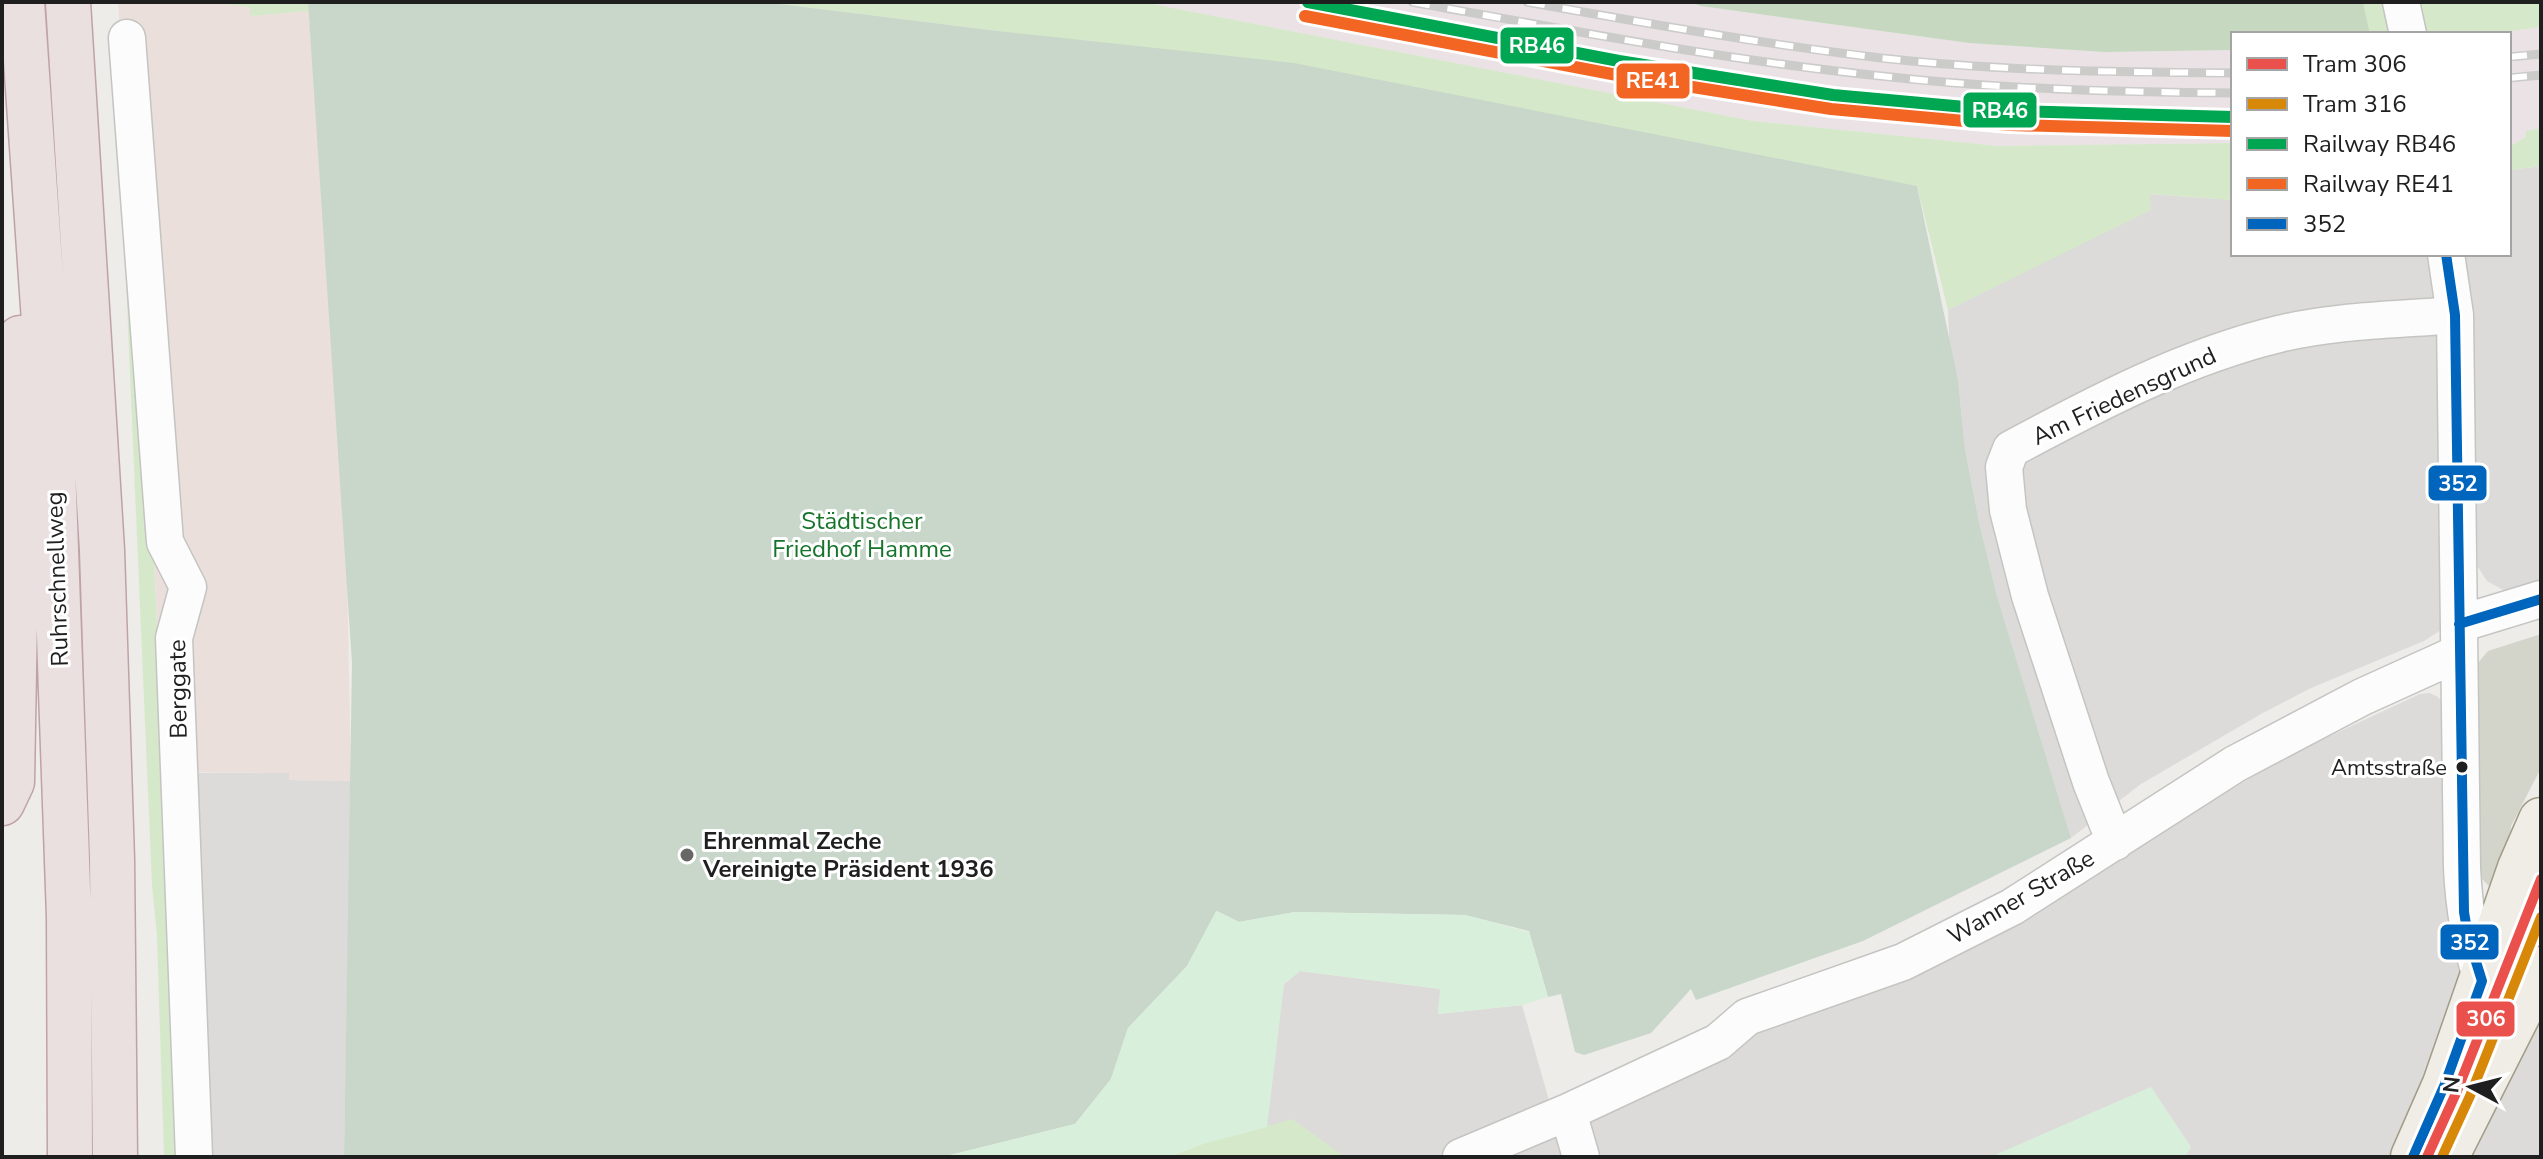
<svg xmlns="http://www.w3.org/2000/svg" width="2543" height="1159" font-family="'Nunito Sans',sans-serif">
  <rect width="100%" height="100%" fill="#edece8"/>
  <!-- residential -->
  <path fill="#dcdbd9" d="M2541,166V583L2505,591L2487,581L2478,567L2471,311L2464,254H2509V170Z
    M2149,194L2233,200V254H2430L2438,343L2441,630L2424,641L2311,688L2261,714L2141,784L2071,838L1997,596L1979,522L1965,449L1958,380L1950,360L1948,310L1997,285Z
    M2430,693L2438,697L2444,705L2449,928L2461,945V982L2396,1157H1593L1589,1121L1740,1037L2121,856L2285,757L2420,694Z
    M164,773H289L290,780L351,781L344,1157H181Z
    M1300,971L1441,989L1438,1014L1522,1005L1565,1157H1169L1203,1144L1282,994L1284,984Z
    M2541,1002V1157H2458Z"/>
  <!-- commercial -->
  <path fill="#eadfdb" d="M118,2H205L251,7V16L309,11L347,571L351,781L289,780V773L164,772L149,449L130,282L126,281L113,93L124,91Z"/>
  <!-- industrial -->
  <path fill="#eae2e5" d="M1142,2H1690L1701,6L1969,43L2104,52L2233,50V143L1998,146L1753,121Z
    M2541,27V128L2526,131V137L2509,147V34H2489Z"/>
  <!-- construction -->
  <path fill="#d4d5ca" d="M2541,634V768L2511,826L2508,855L2489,886L2482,879L2481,873L2476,683L2478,663L2488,651Z"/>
  <!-- grass -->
  <path fill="#d6e8ca" d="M205,2H308L309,11L250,16V7Z
    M764,2H1142L1753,121L1998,146L2233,143V200L2150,194L2151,210L1948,310L1917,186L998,31Z
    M2363,2H2541V27L2489,34H2370Z
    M2541,128V166L2509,170V147L2526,137V131Z
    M126,281L130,282L149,449L181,1157H164L157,936L152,885Z
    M1292,1119L1345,1157H1169L1203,1144Z"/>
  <!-- forest -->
  <path fill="#c6d9c0" d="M1690,2H2363L2370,34H2233V50L2104,52L1969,43L1701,6Z"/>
  <!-- cemetery -->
  <path fill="#c8d7ca" d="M308,2H764L998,31L1294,63L1917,186L1958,380L1965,449L1979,522L1997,596L2071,838L1863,941L1696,1000L1691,989L1651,1033L1584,1055L1575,1052L1561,994L1548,997L1529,931L1465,915L1295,912L1239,922L1217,911L1187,966L1128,1028L1111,1079L1075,1124L942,1157H344L352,663Z"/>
  <!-- park -->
  <path fill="#d8f0db" d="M1216,911L1239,922L1295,912L1465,915L1529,932L1548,997L1522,1005L1438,1014L1440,989L1300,971L1284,984L1267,1127L1203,1144L1169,1157H942L1075,1124L1111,1079L1128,1028L1187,966Z
    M2151,1087L2191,1147L2185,1157H1996L1995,1155Z"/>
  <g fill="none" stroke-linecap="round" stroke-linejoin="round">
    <defs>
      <path id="minor" d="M2401,2L2408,34
        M127,38L165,542L188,587L174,638L194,1157
        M2446,254L2455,315L2462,868C2464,910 2470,940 2482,981
        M2459,624L2541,599
        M2115,842L2091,782L2030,596L2008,510L2004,467L2011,449C2097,403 2184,357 2279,334C2336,320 2397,320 2455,315
        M1568,1112L1718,1042L1747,1017L1903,962L2012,907L2235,764L2362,697L2459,653
        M1461,1157L1568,1112L1581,1157"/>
      <path id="primary" d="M2413,1157L2445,1084L2520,868L2541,820
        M2446,1157L2541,969"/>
      <path id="motorway" d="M22,2L52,437L69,917L70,1157
        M68,2L102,550L112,859L115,1157
        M2,803L12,782L20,338"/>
    </defs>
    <!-- minor casing -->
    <use href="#minor" stroke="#c4c4c2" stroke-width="39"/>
    <!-- primary casing -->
    <use href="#primary" stroke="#a19c87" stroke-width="47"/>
    <!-- motorway casing -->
    <use href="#motorway" stroke="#bfa2a7" stroke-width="47"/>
    <!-- minor -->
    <use href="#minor" stroke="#fcfcfc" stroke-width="36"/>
    <!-- primary -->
    <use href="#primary" stroke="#f0ede6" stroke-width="44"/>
    <!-- motorway -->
    <use href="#motorway" stroke="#eae0e0" stroke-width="44"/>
    <defs>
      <path id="rail" d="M1412,2C1568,30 1724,60 1881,76C1998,89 2115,92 2233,93
        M1527,2C1645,23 1762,44 1881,58C1998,71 2116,72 2233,73
        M2509,57L2541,54
        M2509,78L2541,75"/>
    </defs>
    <!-- rail casing -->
    <use href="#rail" stroke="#cbcbca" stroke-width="9"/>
    <!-- rail -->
    <use href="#rail" stroke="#fff" stroke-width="6" stroke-dasharray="18" stroke-linecap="butt"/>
    <defs>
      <path id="bus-1" d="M2459,624L2541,599
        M2413,1157L2445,1084L2482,981L2468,936L2464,912L2455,315L2446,254"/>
    </defs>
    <!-- bus-1 casing -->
    <use href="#bus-1" stroke="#fff" stroke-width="16"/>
    <!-- bus-1 -->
    <use href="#bus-1" stroke="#0065bd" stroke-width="10"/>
    <defs>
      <path id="rail-1" d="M1308,2L1619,61L1833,95L2009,111L2233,117"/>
      <path id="rail-2" d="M1305,16L1617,75L1831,109L2009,125L2233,131"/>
    </defs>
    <!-- rail-1 casing -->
    <use href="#rail-1" stroke="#fff" stroke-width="18"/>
    <!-- rail-2 casing -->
    <use href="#rail-2" stroke="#fff" stroke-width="18"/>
    <!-- rail-1 -->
    <use href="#rail-1" stroke="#00a651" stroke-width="12"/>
    <!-- rail-2 -->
    <use href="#rail-2" stroke="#f26522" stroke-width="12"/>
    <defs>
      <path id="tram-1" d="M2427,1157L2457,1091L2541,879"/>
      <path id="tram-2" d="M2442,1157L2470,1096L2541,917"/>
    </defs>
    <!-- tram-1 casing -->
    <use href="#tram-1" stroke="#fff" stroke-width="16"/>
    <!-- tram-2 casing -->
    <use href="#tram-2" stroke="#fff" stroke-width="16"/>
    <!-- tram-1 -->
    <use href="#tram-1" stroke="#ea504c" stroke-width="10"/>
    <!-- tram-2 -->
    <use href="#tram-2" stroke="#d88808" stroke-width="10"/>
  </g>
  <!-- markers -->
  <circle fill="#1f1f1f" stroke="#fff" stroke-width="3" cx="2462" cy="767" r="7"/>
  <circle fill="#676765" stroke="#fff" stroke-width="3" cx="687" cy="855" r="8"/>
  <g text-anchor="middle" stroke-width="6" stroke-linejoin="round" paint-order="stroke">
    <!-- bus labels -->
    <g font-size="22" fill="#1f1f1f" stroke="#fff" text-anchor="end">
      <text x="2447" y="775">Amtsstraße</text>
    </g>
    <!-- street labels -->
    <g font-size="24" fill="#1f1f1f" stroke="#fff">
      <text transform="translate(2124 396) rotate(-25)" y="8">Am Friedensgrund</text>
      <text transform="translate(57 579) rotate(-92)" y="8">Ruhrschnellweg</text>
      <text transform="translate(178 689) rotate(-91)" y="8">Berggate</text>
      <text transform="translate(2021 897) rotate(-30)" y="8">Wanner Straße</text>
    </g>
    <!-- park labels -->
    <g font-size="24" fill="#16742a" stroke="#fff">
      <text x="862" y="529">Städtischer<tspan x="862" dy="28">Friedhof Hamme</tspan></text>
    </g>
    <!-- poi labels -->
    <g font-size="24" font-weight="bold" fill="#1f1f1f" stroke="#fff" text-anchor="start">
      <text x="703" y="849">Ehrenmal Zeche<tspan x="703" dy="28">Vereinigte Präsident 1936</tspan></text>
    </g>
  </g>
  <g stroke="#fff" stroke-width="3">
    <rect x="1499" y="26" width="76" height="39" rx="8" fill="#00a651"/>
    <rect x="1615" y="62" width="76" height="38" rx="8" fill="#f26522"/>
    <rect x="1962" y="91" width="76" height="38" rx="8" fill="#00a651"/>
    <rect x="2427" y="464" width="61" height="38" rx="8" fill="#0065bd"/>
    <rect x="2439" y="923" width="61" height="38" rx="8" fill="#0065bd"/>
    <rect x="2455" y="1000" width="61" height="38" rx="8" fill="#ea504c"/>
  </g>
  <g font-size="22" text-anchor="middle" font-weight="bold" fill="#fff">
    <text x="1537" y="53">RB46</text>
    <text x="1653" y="88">RE41</text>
    <text x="2000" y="118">RB46</text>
    <text x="2458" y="491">352</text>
    <text x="2470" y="950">352</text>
    <text x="2486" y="1026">306</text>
  </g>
  <!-- border -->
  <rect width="2543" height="1159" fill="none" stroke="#1f1f1f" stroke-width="8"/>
  <!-- legend -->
  <rect x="2231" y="32" width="280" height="224" fill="#ffffff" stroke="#a5a5a5" stroke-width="2"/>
  <rect x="2247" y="58" width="40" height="12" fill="#ea504c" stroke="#a5a5a5" stroke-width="2"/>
  <text x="2303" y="72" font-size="24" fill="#1f1f1f">Tram 306</text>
  <rect x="2247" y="98" width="40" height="12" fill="#d88808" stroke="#a5a5a5" stroke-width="2"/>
  <text x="2303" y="112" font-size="24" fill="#1f1f1f">Tram 316</text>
  <rect x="2247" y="138" width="40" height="12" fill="#00a651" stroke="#a5a5a5" stroke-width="2"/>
  <text x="2303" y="152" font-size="24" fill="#1f1f1f">Railway RB46</text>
  <rect x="2247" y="178" width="40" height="12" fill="#f26522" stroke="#a5a5a5" stroke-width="2"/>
  <text x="2303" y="192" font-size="24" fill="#1f1f1f">Railway RE41</text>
  <rect x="2247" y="218" width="40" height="12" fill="#0065bd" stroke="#a5a5a5" stroke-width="2"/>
  <text x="2303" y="232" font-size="24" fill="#1f1f1f">352</text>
  <!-- north arrow -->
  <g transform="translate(2471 1087) rotate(277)" stroke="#ffffff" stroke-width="6" paint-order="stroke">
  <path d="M0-6L14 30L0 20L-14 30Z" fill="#1f1f1f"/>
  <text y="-12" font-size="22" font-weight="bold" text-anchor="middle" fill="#1f1f1f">N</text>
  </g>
</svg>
